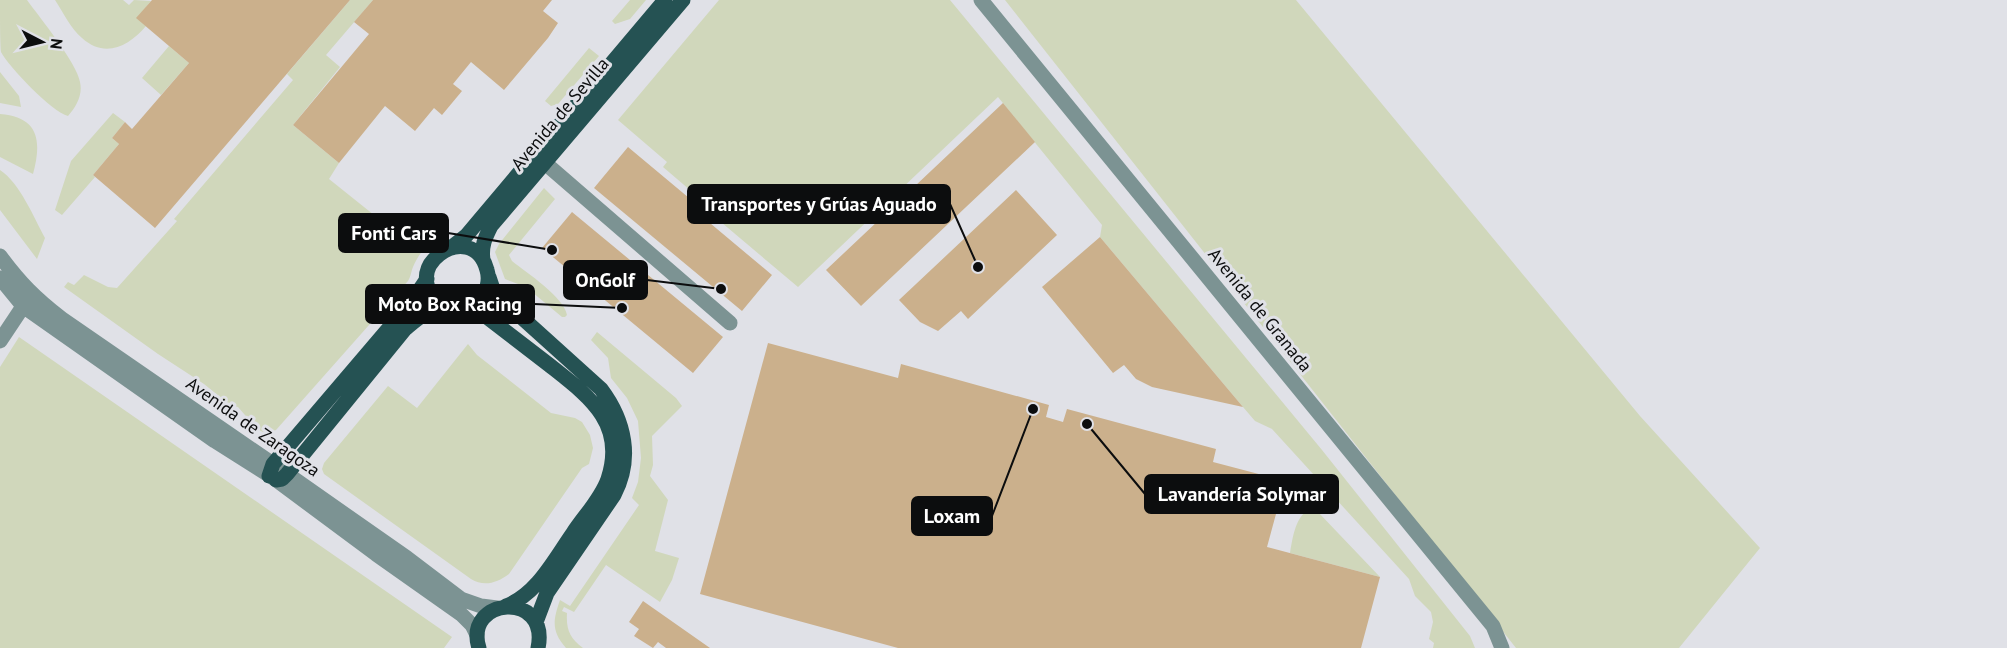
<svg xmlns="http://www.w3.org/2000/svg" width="2007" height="648" font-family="'PT Sans',sans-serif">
  <rect width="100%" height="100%" fill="#e0e1e7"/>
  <!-- green -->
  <path fill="#d0d7bb" d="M0,0H27C40,18 77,63 80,82C83,95 76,107 68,116C52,112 9,67 1,52C0,45 0,10 0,0Z
    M55,0H123L129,5L134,0L151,1L137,18L146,26C129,46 105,59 82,38C71,29 63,12 55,0Z
    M350,0H373L326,55L340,67L293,125L339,163L329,179L419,251L442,224L449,233C432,239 420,250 413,267C411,272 411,276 408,281L276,430L267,434L257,429L238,407L230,405L204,384L158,354L64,287L68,282L74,285L84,275L108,287L117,288L177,221L174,219L293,80L287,74Z
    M630,0H646L630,19L615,24L612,21Z
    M719,0H950L1322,450L1470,636L1475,648H1433L1434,643L1429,639L1433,622L1431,612L1415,596L1409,579L1272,429L1255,421L1243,407L1100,237L1102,225L998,97L798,287L715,217L718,214L663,167L667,162L618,120Z
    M1005,0H1296L1640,416L1760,548L1679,648H1516Z
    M169,46L189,63L161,95L142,78Z
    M589,48L599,56L558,104L551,106L545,101Z
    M0,72L19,96L21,107L0,103Z
    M113,113L125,122L112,138L119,144L93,175L95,177L62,215L55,210L71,161Z
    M0,114C39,117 42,141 33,174L0,157Z
    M0,170C20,183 34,218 45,238L37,259L0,210Z
    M544,188L555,199L509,255L512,261C527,273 564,297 567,315L565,317H562L526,287L505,279L495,252L499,244Z
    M597,332L676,398L682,406L652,436L653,465L650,476L668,500L655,551L679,558L672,580L660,602L606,565L574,612L564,607L562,611L567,613C566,630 570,638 583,648H566C551,631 553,620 560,600L570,606L639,505L632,498L638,482L641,458L638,421L627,398L611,378L608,358L591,340Z
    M19,337L452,637L444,648H0V367Z
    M468,344L477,355L551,413L575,418L582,422L590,435L593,448L589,464L582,468L509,574C497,583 484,587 471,579L324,474L322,469L324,463L388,386L417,408Z
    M1311,508L1318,512L1380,577L1290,553C1293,537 1295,516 1311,508Z"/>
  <!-- building -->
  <path fill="#cbb08c" d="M152,0H350L155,228L93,175L119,144L112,138L125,122L132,129L189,63L136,18Z
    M373,0H552L543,11L558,23L548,38L504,90L471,62L453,84L462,91L442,115L434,108L415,131L385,106L339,163L293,125L369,34L354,22Z
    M1003,103L1035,142L861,306L826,270Z
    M628,147L701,208L698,213L772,275L742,311L594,188Z
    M1016,190L1057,235L968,319L961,311L938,331L920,322L899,300Z
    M572,212L723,337L693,373L542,248Z
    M1100,237L1243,407L1152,387L1136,379L1124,365L1113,373L1042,287Z
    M768,343L898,378L901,364L1049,405L1046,417L1063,422L1067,409L1216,449L1213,462L1285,481L1267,547L1380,577L1361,648H898L700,594Z
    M643,601L710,648H666L658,642L653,648L634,636L639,629L629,622Z"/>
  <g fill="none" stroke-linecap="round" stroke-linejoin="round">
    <!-- minor -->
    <path stroke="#7c9393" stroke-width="15" d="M981,0L1493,626L1502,648
      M545,163L730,323
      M0,256C20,283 35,298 62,319L280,469L407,558L461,599L481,606L497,608
      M0,278L23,306L215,441L275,479L376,554L461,614L472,625L477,635
      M0,341L28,299"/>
    <!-- major -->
    <path stroke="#255253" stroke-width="15" d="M452,247L466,236L665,0
      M483,260C481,246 485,238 491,226L683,0
      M489,277L493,289L499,297L601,389C625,421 633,459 614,495L547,593L536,622
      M463,309L483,314C504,330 526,347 548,364C587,395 627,422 608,479C601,499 584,516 573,533C554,560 537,594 506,606
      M269,476L273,464L412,301L427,279
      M276,480L282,479L287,474L405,329C416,320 430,307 445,307C448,307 451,309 454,309C463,310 473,306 480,300C487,292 490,280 487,270C472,214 389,272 446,307
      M479,648C463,597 550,590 538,648"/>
  </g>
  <g text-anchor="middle" stroke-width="6" stroke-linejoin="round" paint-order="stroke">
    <!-- street labels -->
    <g font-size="18" fill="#0c0d0e" stroke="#e0e1e7">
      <text transform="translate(560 114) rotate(-50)" y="6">Avenida de Sevilla</text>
      <text transform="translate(1260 310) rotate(51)" y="6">Avenida de Granada</text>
      <text transform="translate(253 427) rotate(35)" y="6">Avenida de Zaragoza</text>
    </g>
  </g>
  <!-- callouts -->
  <path fill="none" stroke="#0c0d0e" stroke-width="2" d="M978 267L950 204M552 250L448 233M721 289L647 280M622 308L534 304M1087 424L1145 494M1033 409L992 516"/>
  <g fill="#0c0d0e" stroke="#e0e1e7" stroke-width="2">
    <circle cx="978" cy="267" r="6"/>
    <circle cx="552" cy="250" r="6"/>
    <circle cx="721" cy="289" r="6"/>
    <circle cx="622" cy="308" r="6"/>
    <circle cx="1087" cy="424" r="6"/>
    <circle cx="1033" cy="409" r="6"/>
  </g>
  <g fill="#0c0d0e" stroke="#0c0d0e" stroke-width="2">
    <rect x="688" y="185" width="262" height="38" rx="6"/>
    <rect x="339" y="214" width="109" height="38" rx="6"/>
    <rect x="564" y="261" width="83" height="38" rx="6"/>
    <rect x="366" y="285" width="168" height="38" rx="6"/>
    <rect x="1145" y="475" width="193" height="38" rx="6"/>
    <rect x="912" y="497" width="80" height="38" rx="6"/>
  </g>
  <g font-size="20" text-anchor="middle" font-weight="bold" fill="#fff">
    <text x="819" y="211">Transportes y Grúas Aguado</text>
    <text x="394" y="240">Fonti Cars</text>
    <text x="605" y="287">OnGolf</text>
    <text x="450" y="311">Moto Box Racing</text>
    <text x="1242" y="501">Lavandería Solymar</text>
    <text x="952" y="523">Loxam</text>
  </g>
  <!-- north arrow -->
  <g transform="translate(42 42) rotate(97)" stroke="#e0e1e7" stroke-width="4.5" paint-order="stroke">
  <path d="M0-4.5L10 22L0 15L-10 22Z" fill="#0c0d0e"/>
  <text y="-9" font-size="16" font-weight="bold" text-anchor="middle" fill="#0c0d0e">N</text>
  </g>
</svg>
